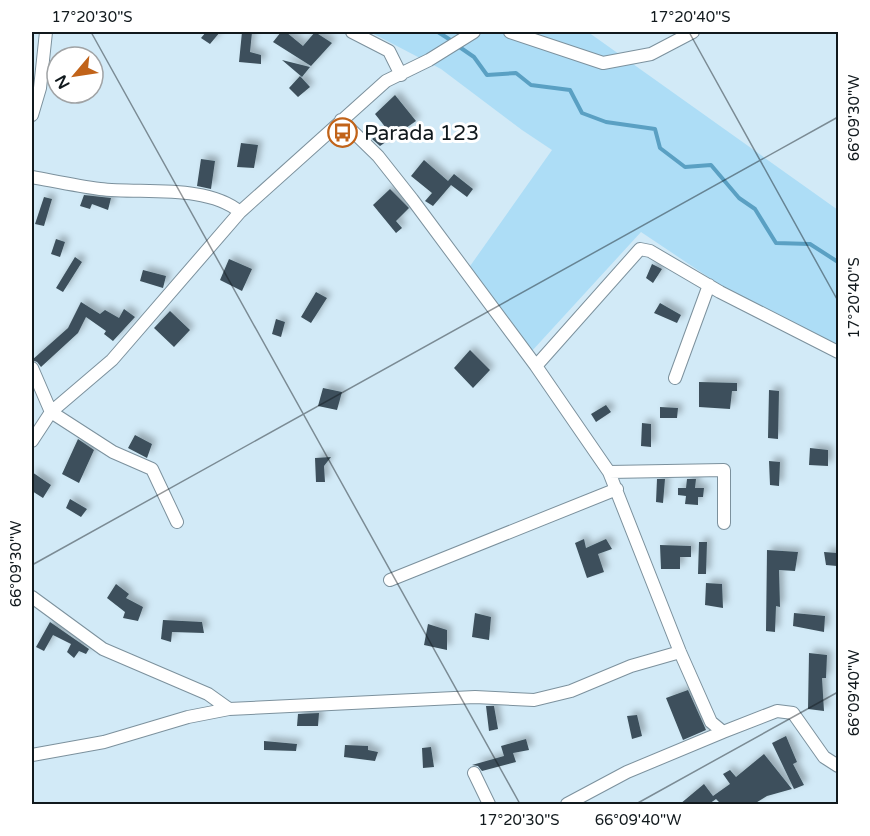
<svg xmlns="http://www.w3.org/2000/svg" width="870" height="836" font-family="'Varela Round',sans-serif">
  <defs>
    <filter id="shadow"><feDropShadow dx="4.5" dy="-4.5" stdDeviation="3" flood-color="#0004"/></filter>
  </defs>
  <rect width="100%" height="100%" fill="#d2eaf7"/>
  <!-- green -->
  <path fill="#adddf6" d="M370,32H588L838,210V346L738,297L641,232L531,352L468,269L552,150L522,130L441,69Z"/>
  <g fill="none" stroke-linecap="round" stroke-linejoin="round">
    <!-- stream -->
    <path stroke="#5aa0c3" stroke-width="4" d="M438,32L452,41
      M458,46L474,57L487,75L516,73L531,85L570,90L582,113L606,122L655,129L660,148L685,167L711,165L739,198L755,209L776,243L810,244L838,262"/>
  </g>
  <!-- building -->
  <path fill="#3c505b" filter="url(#shadow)" d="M206,32H220L210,44L201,38Z
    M242,32H252L250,52L261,55V64L239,62Z
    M281,32H286L303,46L315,32L332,43L311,66L273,42Z
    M282,60L310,67L302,77Z
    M300,76L310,87L298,97L289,88Z
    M395,95L416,121L380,146L372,139L386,128L375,114Z
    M241,143L258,145L254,168L237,167Z
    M201,159L215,161L211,189L197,186Z
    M424,160L448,181L454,174L473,189L467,197L451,185L433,206L425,201L432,193L411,176Z
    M390,189L409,208L396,221L402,228L396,233L373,205Z
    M84,195L111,198L108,210L92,204L90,209L80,206Z
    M44,197L52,199L44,226L35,224Z
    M56,239L65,242L60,257L51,254Z
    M75,257L82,262L63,292L56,288Z
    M229,259L252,269L242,291L220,280Z
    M652,264L662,269L653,283L646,278Z
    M143,270L166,276L163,288L140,281Z
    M316,292L327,298L311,323L301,317Z
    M81,302L100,314L105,310L119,318L124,309L135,317L113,341L104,334L106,331L86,317L78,333L41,367L37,362L32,360L68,328Z
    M660,303L681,315L677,323L654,313Z
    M170,311L190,330L174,347L154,328Z
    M276,319L285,322L281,337L272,334Z
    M470,350L490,370L473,388L454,368Z
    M699,382L737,383V391H732L730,409L699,407Z
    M323,388L342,392L337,410L318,406Z
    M769,390L779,391L778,439L768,438Z
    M606,405L611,412L596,422L591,414Z
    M660,407L678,408L677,418H660Z
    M642,423L651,424V447L641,446Z
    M135,435L152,444L147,458L128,448Z
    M78,439L94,450L79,483L62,474Z
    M810,448L828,450V466L809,465Z
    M331,457L324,466L325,482H316L315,458Z
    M769,461L780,462L779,486L770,485Z
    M32,472L51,485L43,498L32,491Z
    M657,479H665L663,503L656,502Z
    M687,479H696L695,488H704L703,497H698V505L685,504L686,496L678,495V488H686Z
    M70,499L87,509L81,517L66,508Z
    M584,539L586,548L606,539L612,549L598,554L604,572L587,578L575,543Z
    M699,542H707L706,574H698Z
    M660,545L691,546V557H680V569H661Z
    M767,550L798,552L795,571L779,570L780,607L776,606L775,632L766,631Z
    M824,552L837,553V566L826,565Z
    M706,583L722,584L723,608L705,605Z
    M116,584L129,594L126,598L143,607L138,621L123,618L125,612L107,598Z
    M475,613L491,617L489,640L472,637Z
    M794,613L825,616L824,632L793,626Z
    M163,620L202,622L204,633L172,632L171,642L161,639Z
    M50,622L89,649L86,654L79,651L74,658L67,652L71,644L53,635L44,651L36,647Z
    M428,624L447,630V650L424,645Z
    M809,653L827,655L826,678H822L824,711L808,709Z
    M688,690L706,730L683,740L666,698Z
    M486,706H494L498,729L489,731Z
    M319,713L318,726H297L298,714Z
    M637,715L642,736L632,739L627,716Z
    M786,736L797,762L793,764L804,785L794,789L772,743Z
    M526,739L529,750L513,753L516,762L482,771L478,766L472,765L504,756L501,746Z
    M264,741L297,744L296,751L264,750Z
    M345,745L368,746V750L378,752L375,761L344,757Z
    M431,747L434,767L423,768L422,748Z
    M764,754L792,789L767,796L754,804H721L716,799L709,804H680L704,784L713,796L730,784L723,774L730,770L736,777Z"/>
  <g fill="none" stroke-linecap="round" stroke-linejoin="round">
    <defs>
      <path id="minor" d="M352,32L389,51L401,75
        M510,32L603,63L651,54L693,32
        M32,115L40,88L46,32
        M341,120L378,156L412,199L536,366L609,472L680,652L711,722L723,732L777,711L793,713L824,757L838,766
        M32,177C54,181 77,186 100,189C142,194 207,184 240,212
        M536,366L640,249L650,251L720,292L838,352
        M32,368L51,412L113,452L152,469L177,522
        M675,378L709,285
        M32,441L51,412L112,360L240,212L386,81L429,60L474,32
        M609,472L724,470V523
        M390,580L617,489
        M32,597L103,649L208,694L229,709
        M32,755L104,742L188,717L229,709L475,697L534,700L571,691L631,666L680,652
        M474,773L489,804
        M567,804L627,772L723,732"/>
    </defs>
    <!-- minor casing -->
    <use href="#minor" stroke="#7c919d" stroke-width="14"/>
    <!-- minor -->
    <use href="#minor" stroke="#fff" stroke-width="12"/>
  </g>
  <!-- ticks -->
  <path fill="none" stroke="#11191d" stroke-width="1.5" stroke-opacity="0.45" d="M91,32L520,804M689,32L838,301M32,565L838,117M636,804L838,692"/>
  <!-- icons -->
  <defs>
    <symbol id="bus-ring" viewBox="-11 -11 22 22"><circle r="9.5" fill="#fff" stroke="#c16319" stroke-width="1.5"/><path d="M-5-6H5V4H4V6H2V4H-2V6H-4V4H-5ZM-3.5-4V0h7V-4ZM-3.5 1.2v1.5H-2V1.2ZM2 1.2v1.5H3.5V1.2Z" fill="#c16319"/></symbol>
  </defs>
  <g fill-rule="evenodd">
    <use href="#bus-ring" x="326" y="116" width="33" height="33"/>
  </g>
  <g text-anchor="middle" stroke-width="6" stroke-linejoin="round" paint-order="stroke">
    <!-- poi labels -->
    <g font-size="21" fill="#11191d" stroke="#fff" text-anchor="start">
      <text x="364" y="140">Parada 123</text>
    </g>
  </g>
  <!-- border -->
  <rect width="870" height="836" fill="none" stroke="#ffffff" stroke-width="66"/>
  <!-- north arrow -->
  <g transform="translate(75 75) rotate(241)"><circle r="28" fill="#ffffff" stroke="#a0a3a5" stroke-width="1.5"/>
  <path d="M0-4.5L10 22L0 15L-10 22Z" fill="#c16319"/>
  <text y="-9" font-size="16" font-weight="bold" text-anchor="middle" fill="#11191d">N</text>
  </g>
  <rect x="33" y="33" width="804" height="770" fill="none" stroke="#11191d" stroke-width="2"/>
  <g font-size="15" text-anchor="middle" fill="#11191d">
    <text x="92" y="22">17°20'30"S</text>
    <text x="690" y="22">17°20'40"S</text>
    <text transform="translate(854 118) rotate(-90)" y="5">66°09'30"W</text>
    <text transform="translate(854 298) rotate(-90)" y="5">17°20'40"S</text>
    <text transform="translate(16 564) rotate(-90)" y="5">66°09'30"W</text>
    <text transform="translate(854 693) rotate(-90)" y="5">66°09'40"W</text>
    <text x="519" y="825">17°20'30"S</text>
    <text x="638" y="825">66°09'40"W</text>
  </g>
</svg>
